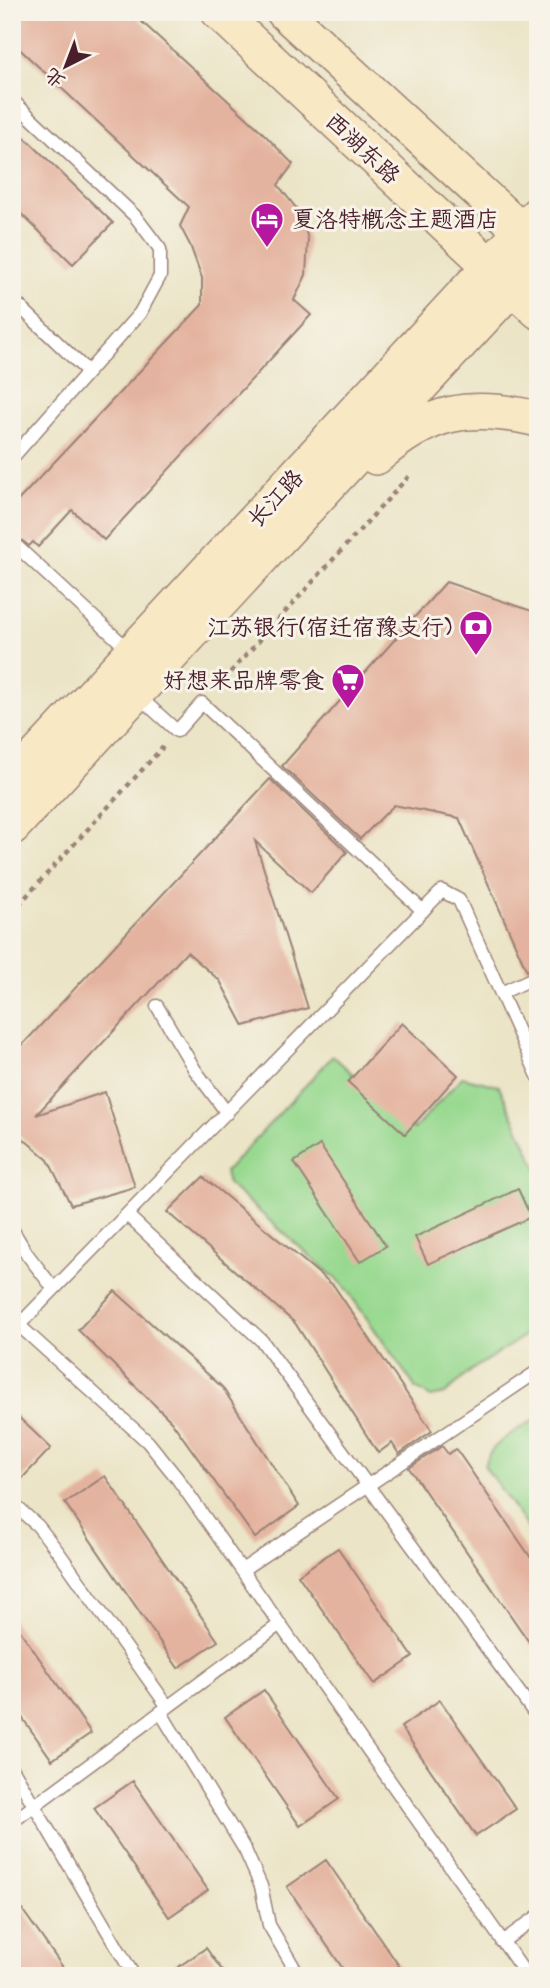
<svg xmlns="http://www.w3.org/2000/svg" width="550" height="1988" font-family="'Architects Daughter','LXGW WenKai TC',sans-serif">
  <rect width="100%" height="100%" fill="#f7f3e8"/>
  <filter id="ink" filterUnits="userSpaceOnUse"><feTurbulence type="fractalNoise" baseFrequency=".0143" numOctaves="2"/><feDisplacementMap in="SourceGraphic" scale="14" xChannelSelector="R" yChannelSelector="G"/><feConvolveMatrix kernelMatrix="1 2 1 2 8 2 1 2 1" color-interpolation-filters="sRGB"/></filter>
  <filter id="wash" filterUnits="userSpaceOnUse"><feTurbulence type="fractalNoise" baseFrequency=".00686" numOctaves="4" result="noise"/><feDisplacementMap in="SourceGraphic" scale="28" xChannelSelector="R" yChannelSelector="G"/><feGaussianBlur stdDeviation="1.57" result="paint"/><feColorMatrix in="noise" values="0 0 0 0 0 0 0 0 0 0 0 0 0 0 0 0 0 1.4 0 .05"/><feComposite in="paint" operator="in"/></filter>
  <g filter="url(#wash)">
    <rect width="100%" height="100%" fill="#ebe4c6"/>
    <!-- green -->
    <path fill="#98d990" stroke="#717c5e" stroke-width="2" d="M333,1056L414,1129L462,1077L499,1086L538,1170V1324L529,1333L470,1371L445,1394L431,1397L416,1388L344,1286L228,1184L225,1172Z
      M538,1418V1543L484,1465C492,1441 518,1430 538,1418Z"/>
    <g id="blocks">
      <!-- building -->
      <path fill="#e4b39f" d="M12,12H131L259,129L293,164L278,185L300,213L308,239L306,275L294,300L311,315L104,540L72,510L38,547L33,542L29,546L12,533V507L202,305V278L190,245L180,226L189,207L12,42Z
        M12,125L113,223L73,264L12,205Z
        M446,582L538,613V967L527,971L459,818L394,805L360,839L282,766Z
        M270,779L347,852L311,893L255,841L308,1008L244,1026L220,981L187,952L36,1115L105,1092L135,1187L71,1205L48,1160L18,1134L12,1140V1056Z
        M402,1023L458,1075L405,1134L348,1082Z
        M320,1145L386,1246L360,1262L294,1162Z
        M203,1177L334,1286L432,1431L399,1454L392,1443L378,1453L295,1323L167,1212Z
        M518,1189L531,1217L428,1264L415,1237Z
        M115,1291L222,1387L299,1506L255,1538L171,1421L78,1330Z
        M12,1411L51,1448L12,1489Z
        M442,1446L448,1454L456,1449L538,1568V1655L409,1468Z
        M105,1476L218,1641L178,1668L65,1503Z
        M338,1548L413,1657L374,1684L298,1575Z
        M12,1619L91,1733L52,1760L12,1703Z
        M264,1690L339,1799L300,1826L225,1717Z
        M440,1700L516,1809L476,1836L401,1727Z
        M133,1781L208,1890L169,1917L94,1808Z
        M326,1860L406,1976H348L287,1887Z
        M12,1895L69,1976H12Z
        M206,1948L226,1976H165Z"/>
    </g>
  </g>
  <g filter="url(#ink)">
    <use href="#blocks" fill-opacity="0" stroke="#9a8278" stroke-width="2"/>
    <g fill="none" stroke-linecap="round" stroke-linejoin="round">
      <defs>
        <path id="lane" d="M12,100L135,216L160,249V276L140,313L12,458
          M12,299L88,372
          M12,542L130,651
          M137,695L177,731L202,703L423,911
          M501,993L538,976
          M157,1006L195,1070L227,1113
          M127,1215L262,1341L538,1718
          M12,1229L27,1254L54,1289
          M12,1319L148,1442L177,1478L527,1976
          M19,1325L442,891L459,900L538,1076
          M12,1503L38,1526L59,1553L168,1707
          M242,1570L538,1371
          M161,1713L245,1850L261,1886L269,1925L299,1976
          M12,1768L134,1976
          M12,1822L280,1624
          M502,1942L538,1916"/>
        <path id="secondary" d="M219,12L538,311
          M284,12L538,246
          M376,457C430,410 469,403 538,419
          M12,782L538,214
          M12,827L538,259"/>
      </defs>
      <!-- lane casing -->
      <use href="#lane" stroke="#9a8278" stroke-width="15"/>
      <!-- secondary casing -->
      <use href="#secondary" stroke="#9a8278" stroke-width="38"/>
      <!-- path -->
      <path stroke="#9a8278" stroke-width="4.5" stroke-dasharray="5 5" stroke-linecap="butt" d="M217,687L409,476
        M12,912L163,747"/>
      <!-- lane -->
      <use href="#lane" stroke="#fff" stroke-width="12"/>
      <!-- secondary -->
      <use href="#secondary" stroke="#f8e8c3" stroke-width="35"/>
    </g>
  </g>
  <!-- icons -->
  <defs>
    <symbol id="hotel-pin" viewBox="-11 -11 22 30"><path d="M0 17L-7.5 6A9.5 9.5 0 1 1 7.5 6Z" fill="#b5179e" stroke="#f7f3e8"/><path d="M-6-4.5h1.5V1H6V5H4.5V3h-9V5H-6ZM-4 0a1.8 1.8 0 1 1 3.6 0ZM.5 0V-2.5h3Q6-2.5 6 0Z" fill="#fff"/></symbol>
    <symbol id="bank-pin" viewBox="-11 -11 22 30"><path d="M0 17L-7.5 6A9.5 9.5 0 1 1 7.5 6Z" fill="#b5179e" stroke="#f7f3e8"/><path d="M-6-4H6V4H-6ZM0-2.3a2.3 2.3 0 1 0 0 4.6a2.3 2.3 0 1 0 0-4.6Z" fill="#fff"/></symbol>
    <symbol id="supermarket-pin" viewBox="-11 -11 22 30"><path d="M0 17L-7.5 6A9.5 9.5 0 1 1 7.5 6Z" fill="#b5179e" stroke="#f7f3e8"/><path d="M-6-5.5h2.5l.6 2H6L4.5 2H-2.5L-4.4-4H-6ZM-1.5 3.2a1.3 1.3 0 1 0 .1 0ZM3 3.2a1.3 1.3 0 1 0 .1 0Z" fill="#fff"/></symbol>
  </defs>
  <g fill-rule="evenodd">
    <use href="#hotel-pin" x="248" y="200" width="38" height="52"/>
    <use href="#bank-pin" x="457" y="608" width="38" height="52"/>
    <use href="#supermarket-pin" x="329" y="661" width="38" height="52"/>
  </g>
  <g text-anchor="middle" stroke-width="6" stroke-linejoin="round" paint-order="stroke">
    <!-- street labels -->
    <g font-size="23" fill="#4a1f2b" stroke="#f7f3e8">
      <text transform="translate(363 148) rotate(43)" y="8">西湖东路</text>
      <text transform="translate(275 498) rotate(-47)" y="8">长江路</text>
    </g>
    <!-- poi labels -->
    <g font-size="23" fill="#4a1f2b" stroke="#f7f3e8" text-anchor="end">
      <text x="292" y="227" text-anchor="start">夏洛特概念主题酒店</text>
      <text x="452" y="635">江苏银行(宿迁宿豫支行)</text>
      <text x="324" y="688">好想来品牌零食</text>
    </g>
  </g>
  <!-- margin -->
  <rect width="550" height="1988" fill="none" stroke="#f7f3e8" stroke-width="42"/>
  <!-- north arrow -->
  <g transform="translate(66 66) rotate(222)" stroke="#f7f3e8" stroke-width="5" paint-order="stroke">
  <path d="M0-5L12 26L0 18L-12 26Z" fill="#4a1f2b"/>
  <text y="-10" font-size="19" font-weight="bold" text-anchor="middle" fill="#4a1f2b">北</text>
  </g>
</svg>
